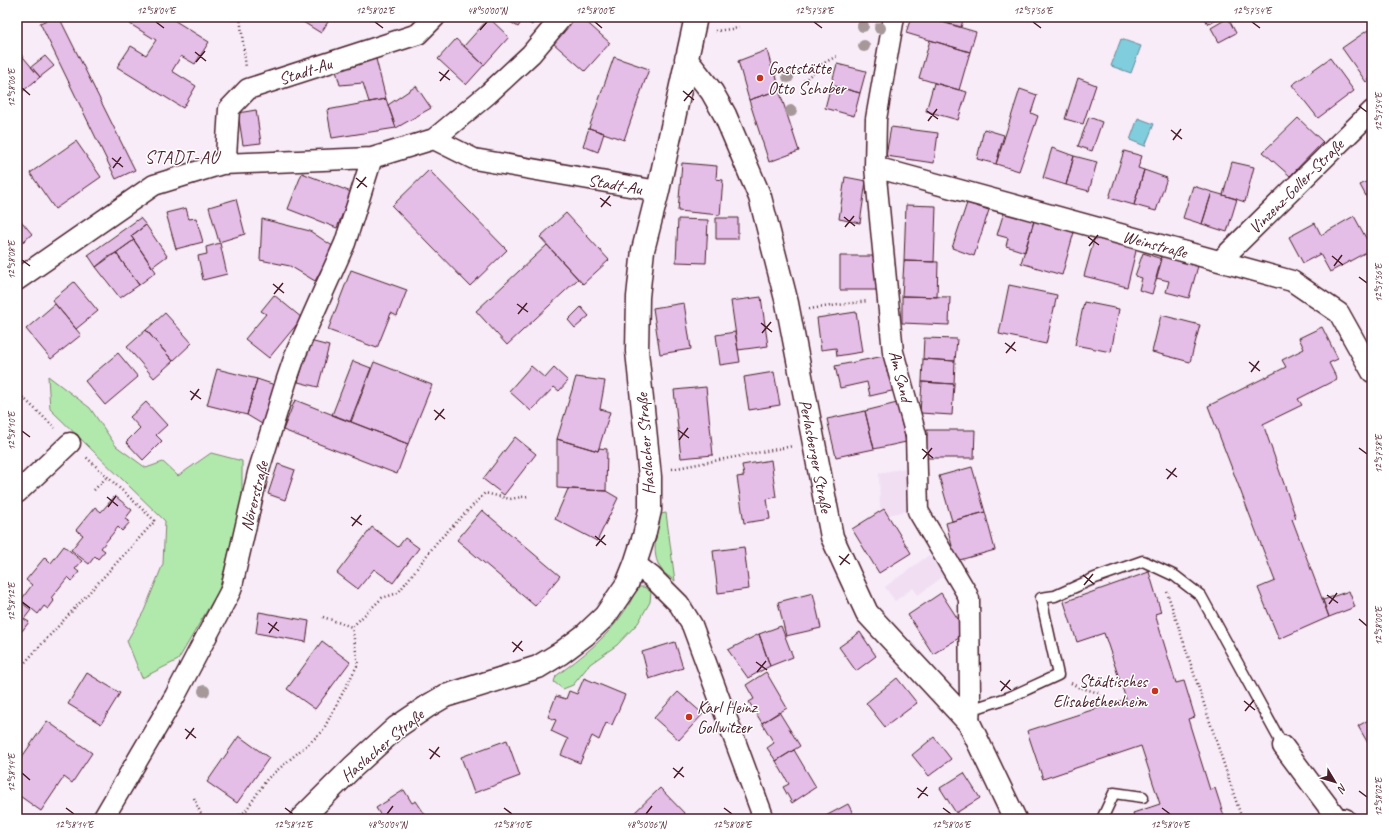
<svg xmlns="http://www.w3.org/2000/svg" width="1389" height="836" font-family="Caveat,sans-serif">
  <rect width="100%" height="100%" fill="#f7ecf8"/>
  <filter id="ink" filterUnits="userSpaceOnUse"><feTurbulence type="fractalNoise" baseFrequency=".025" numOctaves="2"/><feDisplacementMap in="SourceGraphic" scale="8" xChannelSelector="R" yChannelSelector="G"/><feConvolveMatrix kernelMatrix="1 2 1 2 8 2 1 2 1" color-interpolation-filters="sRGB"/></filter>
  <g filter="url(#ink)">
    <!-- built -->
    <path fill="#f1def3" d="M906,468L911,510L888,515L884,509L880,508L879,473Z
      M929,555L944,576L918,595L913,588L895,601L885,587Z"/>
    <!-- green -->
    <path fill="#b1e9ad" stroke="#7e846c" d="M48,376L90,408L116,446L146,468L163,462L178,476L211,453L242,461V502L219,590L178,660L142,678L127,641L144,611L163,564L165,521L50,409Z
      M666,513L675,581C670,577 664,574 661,569C650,553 657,532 661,514Z
      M637,587H644L651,592L650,602L638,623L617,645L590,664L573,685L563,689L554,682L556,676C583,656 608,637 626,609C631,602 634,594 637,587Z"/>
    <!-- water -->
    <path fill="#7fcddd" stroke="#6a8796" d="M1121,39L1141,46L1131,73L1111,66Z
      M1138,118L1154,124L1145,146L1130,140Z"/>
    <!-- building -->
    <path fill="#e4bee7" stroke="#4a1f2b" d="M54,17H59L135,170L116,179L40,23Z
      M135,17H169L209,42L195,64L181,56L172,71L196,86L183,108L117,67L131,46L146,55L156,40L130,24Z
      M295,17H331L321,33Z
      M503,17H537L532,25L523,19L518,27Z
      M576,17H581L610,43L585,71L553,43Z
      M911,17H925L976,32L970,52L906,33Z
      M925,17H964L961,27Z
      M1204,17H1220L1208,24Z
      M489,18L509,37L484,65L464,46Z
      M1228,18L1236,33L1219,42L1211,28Z
      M1368,30L1372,36V77L1366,82L1342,48Z
      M456,39L484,65L466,85L438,59Z
      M930,40L970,52L959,90L919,78Z
      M767,50L772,69H775L779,90L749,100L738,61Z
      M18,51L40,77L17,96V52Z
      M45,56L54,66L40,77L31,67Z
      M614,57L649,69L624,140L589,128Z
      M1330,58L1354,91L1318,118L1292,85Z
      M376,59L386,99L369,102L363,83L340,85L335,67Z
      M837,64L866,71L860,93L831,85Z
      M1078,78L1096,85L1083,124L1065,119Z
      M934,83L967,92L958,120L926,111Z
      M831,85L860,93L854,116L825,108Z
      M416,86L431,108L396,128L388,105Z
      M1020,89L1037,95L1031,113L1038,116L1019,171L996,164Z
      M779,90L799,151L769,162L749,100Z
      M386,99L396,128L332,138L327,110Z
      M256,110L261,143L243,145L238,113Z
      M1089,117L1102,122L1092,151L1078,146Z
      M1298,118L1323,142L1290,176L1263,152Z
      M891,127L938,133L934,163L886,156Z
      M589,128L604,133L598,152L583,146Z
      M984,129L1004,135L996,164L977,159Z
      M76,141L101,177L55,209L30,173Z
      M1052,148L1074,156L1066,185L1043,178Z
      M1124,151L1142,156L1138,168L1144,170L1134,205L1109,198Z
      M1074,156L1097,162L1089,191L1066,185Z
      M1232,162L1254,167L1245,202L1223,195Z
      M682,163L717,166L716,179L723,180L720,215L678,211Z
      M429,170L507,250L470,286L392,206Z
      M1144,170L1167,178L1156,211L1134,205Z
      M302,173L351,192L337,228L288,209Z
      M845,177L866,181L860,223L839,219Z
      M1372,179V207L1360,185Z
      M1193,186L1212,192L1202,224L1183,218Z
      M1212,192L1237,199L1227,232L1202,224Z
      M236,199L245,234L219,242L209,207Z
      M967,203L989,210L974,256L952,248Z
      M906,205L936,206L934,262L904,261Z
      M186,208L189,219L196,218L203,242L176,249L166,213Z
      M1004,212L1034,221L1025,252L1006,246L1008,238L997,235Z
      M566,213L609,260L583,284L540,237Z
      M17,216L32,234L17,247Z
      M1354,216L1372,249L1330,272L1320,254L1303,263L1289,237L1315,223L1321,235Z
      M140,218L146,225L131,236L134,240L96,267L88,255Z
      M716,218H738V239H716Z
      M262,219L310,231L334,247L315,281L290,266L260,260Z
      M678,219L708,220L706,263L676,262Z
      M1034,221L1074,232L1062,275L1021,263Z
      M146,225L167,256L152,267L131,236Z
      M1095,236L1137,247L1127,287L1084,276Z
      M134,240L156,272L139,285L116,253Z
      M220,243L227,274L203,280L198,256L207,254L206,247Z
      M547,245L578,279L507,345L476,311Z
      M116,253L139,285L120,298L96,267L108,257Z
      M1143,253L1162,259L1152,294L1139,290L1142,278L1135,276Z
      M840,256H877V290H840Z
      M1162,256L1198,266L1189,298L1166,292L1169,281L1156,278Z
      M904,261L938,262L937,297L902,296Z
      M351,270L407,290L397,316L391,313L377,348L328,330Z
      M74,282L98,311L76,329L52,300Z
      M1009,285L1057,295L1046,344L999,334Z
      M274,295L302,318L269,358L245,339L266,314L261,311Z
      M902,296L950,297L949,325L902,323Z
      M761,297L768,346L738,350L731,301Z
      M1084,302L1119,309L1111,352L1075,345Z
      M684,303L691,349L660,354L653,308Z
      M55,304L81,335L51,359L26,329Z
      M581,307L589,316L575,328L568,320Z
      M856,312L862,352L837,356L836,348L821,350L817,318Z
      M165,313L192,343L173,361L146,330Z
      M1161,315L1200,325L1190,362L1152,352Z
      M1322,327L1338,359L1329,363L1337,379L1298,399L1302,405L1263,424L1296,518L1292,519L1329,617L1279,639L1258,588L1275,581L1208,406L1286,367L1282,360L1304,349L1299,338Z
      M146,330L173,361L154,378L127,347Z
      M735,332L740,362L720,365L716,335Z
      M924,338L957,339L955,361L923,359Z
      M310,341L329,346L318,387L298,382Z
      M118,353L138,377L105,405L85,381Z
      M889,355L896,390L870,396L867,382L840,388L835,366Z
      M923,359L955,361L954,384L922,382Z
      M353,361L371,368L350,422L332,415Z
      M374,362L432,385L408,444L351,422Z
      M531,366L545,378L554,368L568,381L559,391L554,387L531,411L509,391Z
      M217,369L257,379L247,415L207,405Z
      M774,372L780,405L749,410L744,377Z
      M576,377L605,381L600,409L610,412L598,451L557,439Z
      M257,379L278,386L267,427L247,415Z
      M922,382L954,384L952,415L920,413Z
      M706,387L713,455L681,458L674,390Z
      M295,400L408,444L397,474L283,430Z
      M146,402L167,425L156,435L162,441L143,460L126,442L140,428L130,417Z
      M897,403L906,442L874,449L865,411Z
      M865,411L874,449L836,457L827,419Z
      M927,430H975L974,458H926Z
      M515,437L536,454L504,495L483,479Z
      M557,439L598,451L599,448L607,449L606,491L557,488Z
      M771,460L776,497L767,499L770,519L744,523L737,477L744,476L742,465Z
      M278,464L295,470L285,500L268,494Z
      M972,467L985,512L952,521L939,476Z
      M568,489L606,491L618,498L597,541L555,519Z
      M115,496L132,510L125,519L130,522L122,531L118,527L101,548L105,551L98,559L95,556L89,564L71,550L83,535L76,530L95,507L101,512Z
      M884,509L911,553L879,573L852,529Z
      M482,510L560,576L535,606L457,540Z
      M985,512L995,550L956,561L946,523Z
      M372,527L398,547L405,538L419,548L393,583L374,569L358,589L337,573Z
      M64,546L82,561L75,569L79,572L72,581L68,577L51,598L54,601L48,609L44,606L38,614L21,600L32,585L26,580L45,557L51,563Z
      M744,547L749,589L718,593L713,551Z
      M1149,572L1161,612L1155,614L1176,683L1184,681L1195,717L1188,719L1210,790L1215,788L1225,819H1135L1133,813L1160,804L1141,746L1043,779L1027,731L1126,699L1104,633L1077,642L1064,602Z
      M1349,591L1355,607L1329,617L1323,600Z
      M813,593L821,628L786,636L778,602Z
      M941,593L967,633L933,654L908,615Z
      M17,599L31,610L24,619L29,622L22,631L17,627Z
      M259,612L309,621L306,642L256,633Z
      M781,626L793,657L770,666L759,634Z
      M860,632L876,656L856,671L839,647Z
      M759,634L770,666L748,678L728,650Z
      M322,641L350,662L315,709L287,689Z
      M675,642L683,668L649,679L642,652Z
      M766,672L787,708L762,723L749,702L754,699L746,685Z
      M87,673L120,693L101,724L68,704Z
      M584,678L625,695L612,725L606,723L599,740L592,736L580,763L561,755L568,739L551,731L556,720L548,717L556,696L566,699L569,691L577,694Z
      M897,678L917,703L885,727L866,703Z
      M678,692L703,714L679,740L654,718Z
      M779,712L800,746L776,761L767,748L774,743L762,723Z
      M1372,718V750L1358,726Z
      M47,721L92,753L72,783L64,777L41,811L17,794V764Z
      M239,736L269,758L237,803L207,782Z
      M934,737L951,759L929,776L912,755Z
      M507,740L520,776L474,793L461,757Z
      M794,750L816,787L792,803L783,787L789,784L776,761Z
      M964,773L980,798L956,813L940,788Z
      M660,788L687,816L684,819H632L630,817Z
      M404,790L412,803L416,801L428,819H383L376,808Z
      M848,804L856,819H822V818Z"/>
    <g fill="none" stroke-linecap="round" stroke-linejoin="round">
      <defs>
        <path id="lane" d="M970,710L1010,697L1058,675L1041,598L1055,596L1095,578L1143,561L1175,576L1201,596L1283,746
          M1102,819L1114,793L1143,797"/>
        <path id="street" d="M894,17L876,119L875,167L893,352L916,435L918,511L966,592L969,599L970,698L969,723
          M434,139L474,159L658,191
          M222,164L226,156L229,109L248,89L418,34L435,17
          M875,167L1292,281L1339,313L1372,372
          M1220,261L1372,111
          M17,280L154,185L222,164L372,158L434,139L488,94L531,54L562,17
          M17,493L70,443
          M635,564L652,577L679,604L692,625L764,819
          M1283,746L1336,817L1345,819
          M103,819L175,696L231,590L258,473L287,379L296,353L345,243L372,158"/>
        <path id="secondary" d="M686,59L712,92L725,115L760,197L787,303L832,537L867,613L969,723L1015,819
          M301,819L353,767L397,727L428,706L445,696L538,667L561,653L585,635L605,616L627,584L635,564L644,536L650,510V477L637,351L638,297L643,250L658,191L696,17"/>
      </defs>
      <!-- lane casing -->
      <use href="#lane" stroke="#4a1f2b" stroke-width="13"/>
      <!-- street casing -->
      <use href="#street" stroke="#4a1f2b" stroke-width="23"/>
      <!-- secondary casing -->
      <use href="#secondary" stroke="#4a1f2b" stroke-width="25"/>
      <!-- path -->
      <path stroke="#4a1f2b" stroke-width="2.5" stroke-dasharray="1 3" stroke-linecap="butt" d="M240,17L246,68
        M715,31L739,28
        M804,81L822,64L839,55
        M809,309L868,301
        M17,392L55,428
        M672,469L793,446
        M94,490L107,477
        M1167,592L1242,819
        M323,617L352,627L382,598L398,593L437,542L485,493L510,499L528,496
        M17,671L155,521L86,457
        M1071,683L1078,687L1099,693L1102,700
        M194,798L203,819
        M233,819L245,812L267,779L322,732L358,664L352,627"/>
      <!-- lane -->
      <use href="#lane" stroke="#fff" stroke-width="10"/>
      <!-- street -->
      <use href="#street" stroke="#fff" stroke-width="20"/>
      <!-- secondary -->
      <use href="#secondary" stroke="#fff" stroke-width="22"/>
    </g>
    <!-- trees -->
    <g fill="#a69799">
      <circle cx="863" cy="26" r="6"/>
      <circle cx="880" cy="28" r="6"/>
      <circle cx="864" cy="46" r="6"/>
      <circle cx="788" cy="77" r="6"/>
      <circle cx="791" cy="111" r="6"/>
      <circle cx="204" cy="691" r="6"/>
    </g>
  </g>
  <!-- ticks -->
  <path fill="none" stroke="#4a1f2b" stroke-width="1.5" d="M156,22L164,28M375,22L383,28M595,22L602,28M814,22L822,28M1033,22L1041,28M1252,22L1260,28M480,30L487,22M195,52L206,61M196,62L205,51M439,72L450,80M440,81L449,70M22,88L30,95M683,91L694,100M684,101L693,90M1359,106L1367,112M927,111L938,119M928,121L937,109M1171,130L1182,139M1173,140L1181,129M112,158L123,167M113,168L121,157M356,178L367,187M357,188L366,177M600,198L611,206M601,207L610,196M844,217L855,226M845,227L854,216M1088,237L1099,245M1089,246L1098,235M1332,256L1343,265M22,260L30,266M1334,266L1342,255M1359,277L1367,283M273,284L284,293M274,294L283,283M517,304L528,312M518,314L527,303M761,323L772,332M762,333L771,322M1005,343L1016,351M1006,353L1015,342M1249,362L1260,371M1251,372L1259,361M190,391L201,399M191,400L199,389M434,410L445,419M435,420L444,409M678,430L689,438M22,431L30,437M679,440L688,428M1359,448L1367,454M922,449L933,458M923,459L932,448M1166,469L1177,477M1167,479L1176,468M107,497L118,506M108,507L116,496M351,517L362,525M352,526L361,515M595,536L606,545M596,546L605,535M839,556L850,564M840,565L849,554M1083,575L1094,584M1084,585L1093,574M1327,595L1338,603M22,602L30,608M1329,604L1337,593M1359,619L1367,626M268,623L279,631M269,633L277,622M512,642L523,651M513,652L522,641M756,662L767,670M757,672L766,661M1000,681L1011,690M1001,691L1010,680M1244,701L1255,710M1245,711L1254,700M185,729L196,738M186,739L194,728M429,749L440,757M430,759L439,747M673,768L684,777M22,773L30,780M674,778L683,767M917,788L928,796M1359,791L1367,797M918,798L927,787M66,808L74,814M285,808L293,814M504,808L512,814M724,808L732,814M943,808L951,814M1162,808L1170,814M387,814L393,806M646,814L652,806"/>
  <!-- markers -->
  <g fill="#c8321e" stroke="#fff" stroke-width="1.5">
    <circle cx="760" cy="78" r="4"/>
    <circle cx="1155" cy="691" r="4"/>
    <circle cx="689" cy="717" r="4"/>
  </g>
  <g text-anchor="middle" stroke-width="3" stroke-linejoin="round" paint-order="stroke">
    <!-- poi labels -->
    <g font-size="17" fill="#4a1f2b" stroke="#fff" text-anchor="start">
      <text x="768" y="74">Gaststätte<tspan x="768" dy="20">Otto Schober</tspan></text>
      <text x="1147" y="687" text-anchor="end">Städtisches<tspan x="1147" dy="20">Elisabethenheim</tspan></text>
      <text x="697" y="713">Karl Heinz<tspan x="697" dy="20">Gollwitzer</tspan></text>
    </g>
    <!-- street labels -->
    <g font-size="17" fill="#4a1f2b" stroke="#fff">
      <text transform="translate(305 71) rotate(-18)" y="6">Stadt-Au</text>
      <text transform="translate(615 184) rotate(10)" y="6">Stadt-Au</text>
      <text transform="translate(1296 186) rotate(-45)" y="6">Vinzenz-Goller-Straße</text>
      <text transform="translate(1155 244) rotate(15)" y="6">Weinstraße</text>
      <text transform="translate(901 376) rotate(76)" y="6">Am Sand</text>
      <text transform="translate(645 444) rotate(-94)" y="6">Haslacher Straße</text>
      <text transform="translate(816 456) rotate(79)" y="6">Perlasberger Straße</text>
      <text transform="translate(254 496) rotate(-76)" y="6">Nörerstraße</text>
      <text transform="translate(382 745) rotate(-40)" y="6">Haslacher Straße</text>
    </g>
    <!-- neighbourhood labels -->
    <g font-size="18" letter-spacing="1" fill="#4a1f2b" stroke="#fff">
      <text x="182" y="163">STADT-AU</text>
    </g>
  </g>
  <!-- margin -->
  <rect width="1389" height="836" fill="none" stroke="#fff" stroke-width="44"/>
  <!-- north arrow -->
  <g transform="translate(1335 782) rotate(128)" stroke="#ffffff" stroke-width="3" paint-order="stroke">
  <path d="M0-3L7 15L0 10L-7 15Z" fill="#4a1f2b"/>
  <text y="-6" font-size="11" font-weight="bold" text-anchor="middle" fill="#4a1f2b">N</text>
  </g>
  <rect x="22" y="22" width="1345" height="792" fill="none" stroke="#4a1f2b" stroke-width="1.5"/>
  <g font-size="10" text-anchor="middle" fill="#4a1f2b">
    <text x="156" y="14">12°58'04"E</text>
    <text x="375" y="14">12°58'02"E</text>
    <text x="487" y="14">48°50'00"N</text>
    <text x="595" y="14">12°58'00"E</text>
    <text x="814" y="14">12°57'58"E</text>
    <text x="1033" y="14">12°57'56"E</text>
    <text x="1252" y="14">12°57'54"E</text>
    <text transform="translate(11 88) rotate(-90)" y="4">12°58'06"E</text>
    <text transform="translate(1378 112) rotate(-90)" y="4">12°57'54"E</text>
    <text transform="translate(11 260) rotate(-90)" y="4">12°58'08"E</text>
    <text transform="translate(1378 283) rotate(-90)" y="4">12°57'56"E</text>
    <text transform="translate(11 431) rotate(-90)" y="4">12°58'10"E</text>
    <text transform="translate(1378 454) rotate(-90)" y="4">12°57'58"E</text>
    <text transform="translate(11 602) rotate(-90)" y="4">12°58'12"E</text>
    <text transform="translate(1378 626) rotate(-90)" y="4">12°58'00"E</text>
    <text transform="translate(11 773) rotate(-90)" y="4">12°58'14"E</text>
    <text transform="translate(1378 797) rotate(-90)" y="4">12°58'02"E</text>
    <text x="74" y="828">12°58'14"E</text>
    <text x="293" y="828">12°58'12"E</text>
    <text x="387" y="828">48°50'04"N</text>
    <text x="512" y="828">12°58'10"E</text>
    <text x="646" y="828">48°50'06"N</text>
    <text x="732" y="828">12°58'08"E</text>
    <text x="951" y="828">12°58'06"E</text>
    <text x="1170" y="828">12°58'04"E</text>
  </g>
</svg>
